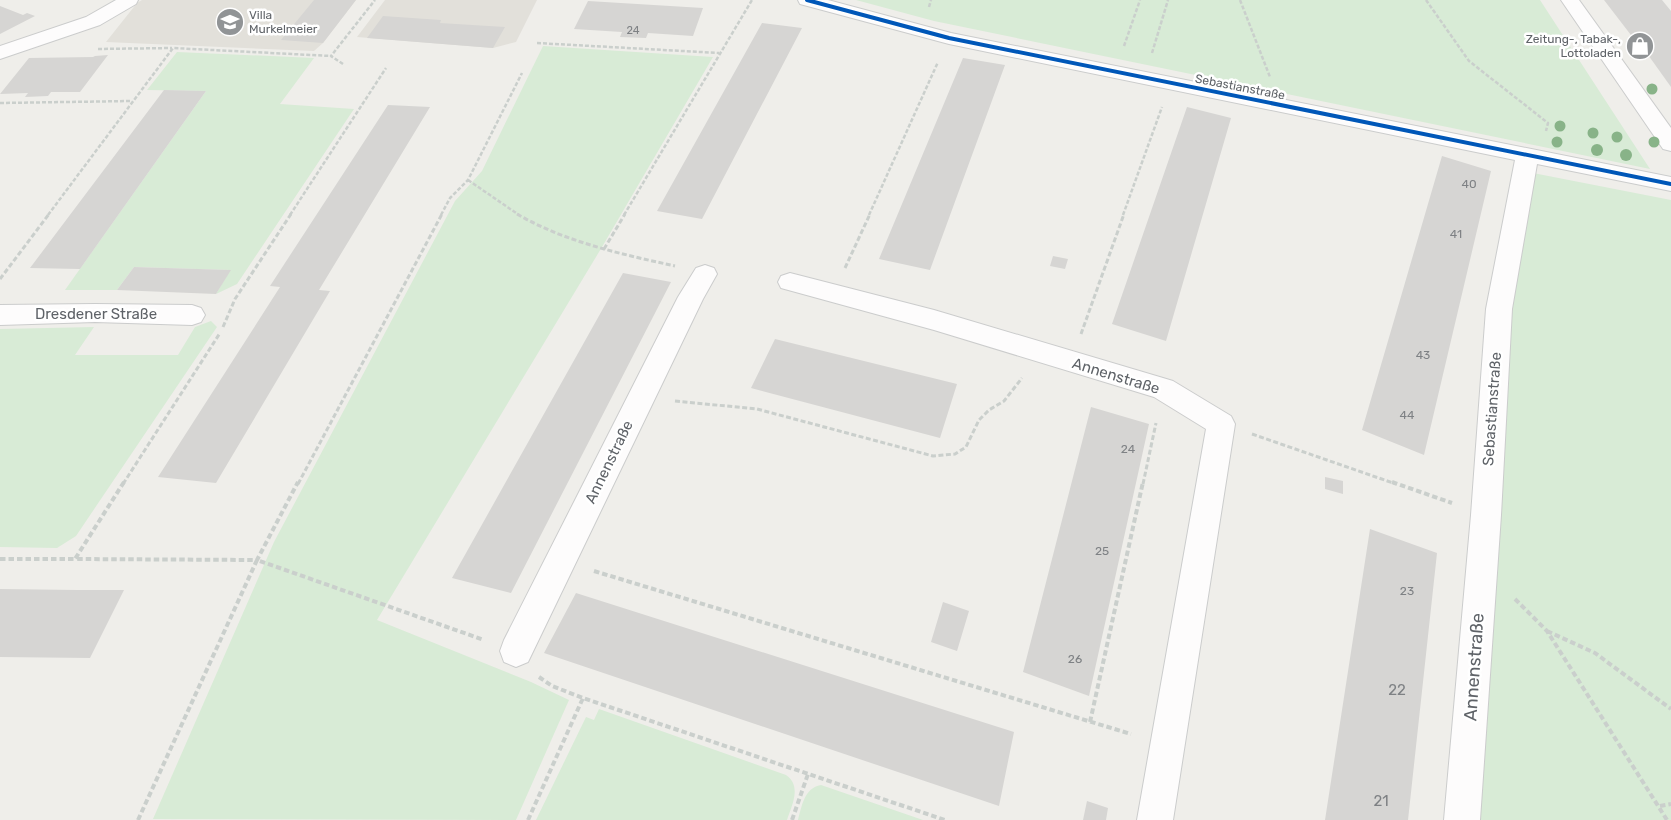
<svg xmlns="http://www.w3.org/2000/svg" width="1671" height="820" font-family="Rubik,sans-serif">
  <rect width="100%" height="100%" fill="#efeeea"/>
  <!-- education -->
  <path fill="#e2e0da" d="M142,0H356L323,43L314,51L106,42L137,3Z
    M385,0H537L516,42L493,48L357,37Z"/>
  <!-- green -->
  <path fill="#d8ebd6" d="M856,0H1540L1650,169L934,21Z
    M543,46L713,57L602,247L377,620L531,682L569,700L516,820L153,819L274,542L455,201L482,171Z
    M177,52L314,58L280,104L354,109L237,284L216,294L230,270L134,267L117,290H65L206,91L147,90Z
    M1533,173L1671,200V820H1476L1508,311Z
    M211,321L217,327L76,536L57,548L0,547V329L94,327L75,355H178L195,327Z
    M599,709L786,775C802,786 792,805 787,820H536L586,717L594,720Z
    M821,785L923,820H798C802,806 804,788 821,785Z"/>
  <!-- building -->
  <path fill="#d6d5d3" d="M314,0H356L323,43L281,40Z
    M1604,0H1662L1671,11V87L1646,52H1644Z
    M588,1L703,8L693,36L648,33L646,38L620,37L622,32L574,29Z
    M0,6L23,15L27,13L35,16L0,34Z
    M383,16L441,20L440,23L505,27L493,48L367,38Z
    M762,23L802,28L702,219L657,211Z
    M108,55L80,92H51L48,96L25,97L28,93L0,94L29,58L93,57L95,56Z
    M963,58L1005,65L930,270L879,259Z
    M164,90L206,91L80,269L30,268Z
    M388,105L430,107L319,290L330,291L216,483L158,477L280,287L270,286Z
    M1187,107L1231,118L1166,341L1112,324Z
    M1442,156L1491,171L1424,455L1362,430Z
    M1053,256L1068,259L1065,269L1050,266Z
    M134,267L231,270L216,294L117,290Z
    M623,273L671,282L511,593L452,578Z
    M775,339L957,384L940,438L751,388Z
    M1091,407L1149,424L1089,696L1023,672Z
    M1325,477L1343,481V494L1325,489Z
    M1370,529L1437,553L1408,820H1325Z
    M0,589L77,590H124L90,658L0,657Z
    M576,593L1014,732L999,806L544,653Z
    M943,602L969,611L957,651L931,642Z
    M1087,801L1108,808L1106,820H1083Z"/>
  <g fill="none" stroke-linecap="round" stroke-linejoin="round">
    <defs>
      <path id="minor" d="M116,0H138L136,4L100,25L0,59V46L86,17Z
        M798,0H828L951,33L1671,177V191L1537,164L1512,309L1501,515L1480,820H1444L1471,515L1486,309L1515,160L949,44L800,4Z
        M1561,0H1579L1671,128V151L1663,149Z
        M705,265L714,268L717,274L703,299L528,662L516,667L504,662L500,651L504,640L678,297L696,268Z
        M790,273L934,310L1163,378L1173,381L1231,416L1235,424L1173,820H1137L1206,429L1154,397L934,330L781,288L778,282L781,276Z
        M95,304L192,305L201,308L205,315L201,322L192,325L95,322L0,325V305Z"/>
    </defs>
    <!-- minor casing -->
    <use href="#minor" stroke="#cbcccc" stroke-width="2"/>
    <!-- path-far2 -->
    <path stroke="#cacfcc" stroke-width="2.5" stroke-dasharray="4 2" stroke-linecap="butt" d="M1240,0L1270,77
      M1426,0L1469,61L1548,123L1546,131
      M929,7L931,0
      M537,43L719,53
      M1124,46L1140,0
      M98,49L172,48
      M1152,53L1168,0
      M343,64L331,56L375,0
      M0,103L132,101
      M468,180L519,215
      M48,215L173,48L331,56
      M290,215L386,68
      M441,215L450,198L468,180L522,73
      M624,215L752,0
      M869,215L938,62
      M1123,215L1162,107"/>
    <!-- path-far1 -->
    <path stroke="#cacfcc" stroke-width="3" stroke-dasharray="5 2.5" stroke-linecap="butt" d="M517,214C565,242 621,254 675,266
      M604,249L625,214
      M845,268L870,214
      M0,279L49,214
      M223,327L235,299L291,214
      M1081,334L1124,214
      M675,401L757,409L933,456L955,454L966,447L979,420L989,410L1004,401L1022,378
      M1252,434L1396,484
      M123,484L220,333
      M298,484L442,214
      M1143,484L1156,423"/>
    <!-- path -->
    <path stroke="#cacfcc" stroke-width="4" stroke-dasharray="5.5 3" stroke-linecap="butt" d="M124,482L75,559L257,560L298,482
      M1392,482L1452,503
      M0,559H75
      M594,571L1131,734
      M1515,599L1547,631L1667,820
      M1547,631L1595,653L1671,709
      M539,677L552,686L583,698L945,820
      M1090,722L1143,482
      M1660,806L1671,804
      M138,820L257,560L484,640
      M528,820L583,698
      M792,820L808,774"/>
    <!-- minor -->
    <use href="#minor" fill="#fdfcfc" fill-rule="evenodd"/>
    <defs>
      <path id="cycleway" d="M807,0L949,38L1671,184"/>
    </defs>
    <!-- cycleway casing -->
    <use href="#cycleway" stroke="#fff" stroke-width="6"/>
    <!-- cycleway -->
    <use href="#cycleway" stroke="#0057b8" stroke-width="4"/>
  </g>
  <!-- trees -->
  <g fill="#88b388">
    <circle cx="1652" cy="89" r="5.5"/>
    <circle cx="1560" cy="126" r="5.5"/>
    <circle cx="1593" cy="133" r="5.5"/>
    <circle cx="1617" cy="137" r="5.5"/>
    <circle cx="1557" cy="142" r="5.5"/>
    <circle cx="1654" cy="142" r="5.5"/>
    <circle cx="1597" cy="150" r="6"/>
    <circle cx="1626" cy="155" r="6"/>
  </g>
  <!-- icons -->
  <defs>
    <symbol id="school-disc" viewBox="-11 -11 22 22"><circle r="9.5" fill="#919496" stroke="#fff"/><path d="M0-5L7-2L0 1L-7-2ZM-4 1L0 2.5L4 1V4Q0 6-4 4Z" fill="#fff"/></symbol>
    <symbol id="shop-disc" viewBox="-11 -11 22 22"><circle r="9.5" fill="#919496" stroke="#fff"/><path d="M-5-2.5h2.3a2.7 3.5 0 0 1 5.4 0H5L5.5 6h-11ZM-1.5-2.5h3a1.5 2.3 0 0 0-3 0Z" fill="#fff"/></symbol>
  </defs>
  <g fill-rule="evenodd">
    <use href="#school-disc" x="214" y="6" width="32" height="32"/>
    <use href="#shop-disc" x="1624" y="30" width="32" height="32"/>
  </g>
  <g text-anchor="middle" stroke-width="5" stroke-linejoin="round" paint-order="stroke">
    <!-- far-number labels -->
    <g font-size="11" fill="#7e8184">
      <text x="633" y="34">24</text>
    </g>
    <!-- far-poi labels -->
    <g font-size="12" fill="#5f6368" stroke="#fff" text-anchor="start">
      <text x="249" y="19">Villa<tspan x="249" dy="14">Murkelmeier</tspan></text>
      <text x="1621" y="43" text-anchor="end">Zeitung-, Tabak-,<tspan x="1621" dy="14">Lottoladen</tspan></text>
    </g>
    <!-- far-street labels -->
    <g font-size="12" fill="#5f6368" stroke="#fff">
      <text transform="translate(1240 87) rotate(11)" y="4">Sebastianstraße</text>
    </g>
    <!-- number labels -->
    <g font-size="12" fill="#7e8184">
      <text x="1469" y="188">40</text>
      <text x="1456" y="238">41</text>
      <text x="1423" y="359">43</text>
      <text x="1407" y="419">44</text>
      <text x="1128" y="453">24</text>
      <text x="1102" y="555">25</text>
      <text x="1407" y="595">23</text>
      <text x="1075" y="663">26</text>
    </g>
    <!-- street labels -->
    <g font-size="15" fill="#5f6368" stroke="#fff">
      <text x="96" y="319">Dresdener Straße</text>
      <text transform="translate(1116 376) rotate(17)" y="5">Annenstraße</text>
      <text transform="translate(1492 409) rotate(-86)" y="5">Sebastianstraße</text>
      <text transform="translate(609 462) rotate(-64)" y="5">Annenstraße</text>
    </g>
    <!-- near-number labels -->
    <g font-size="15" fill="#7e8184">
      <text x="1397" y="695">22</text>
      <text x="1381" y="806">21</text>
    </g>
    <!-- near-street labels -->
    <g font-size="18" fill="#5f6368" stroke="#fff">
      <text transform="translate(1474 667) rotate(-86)" y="6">Annenstraße</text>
    </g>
  </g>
</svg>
